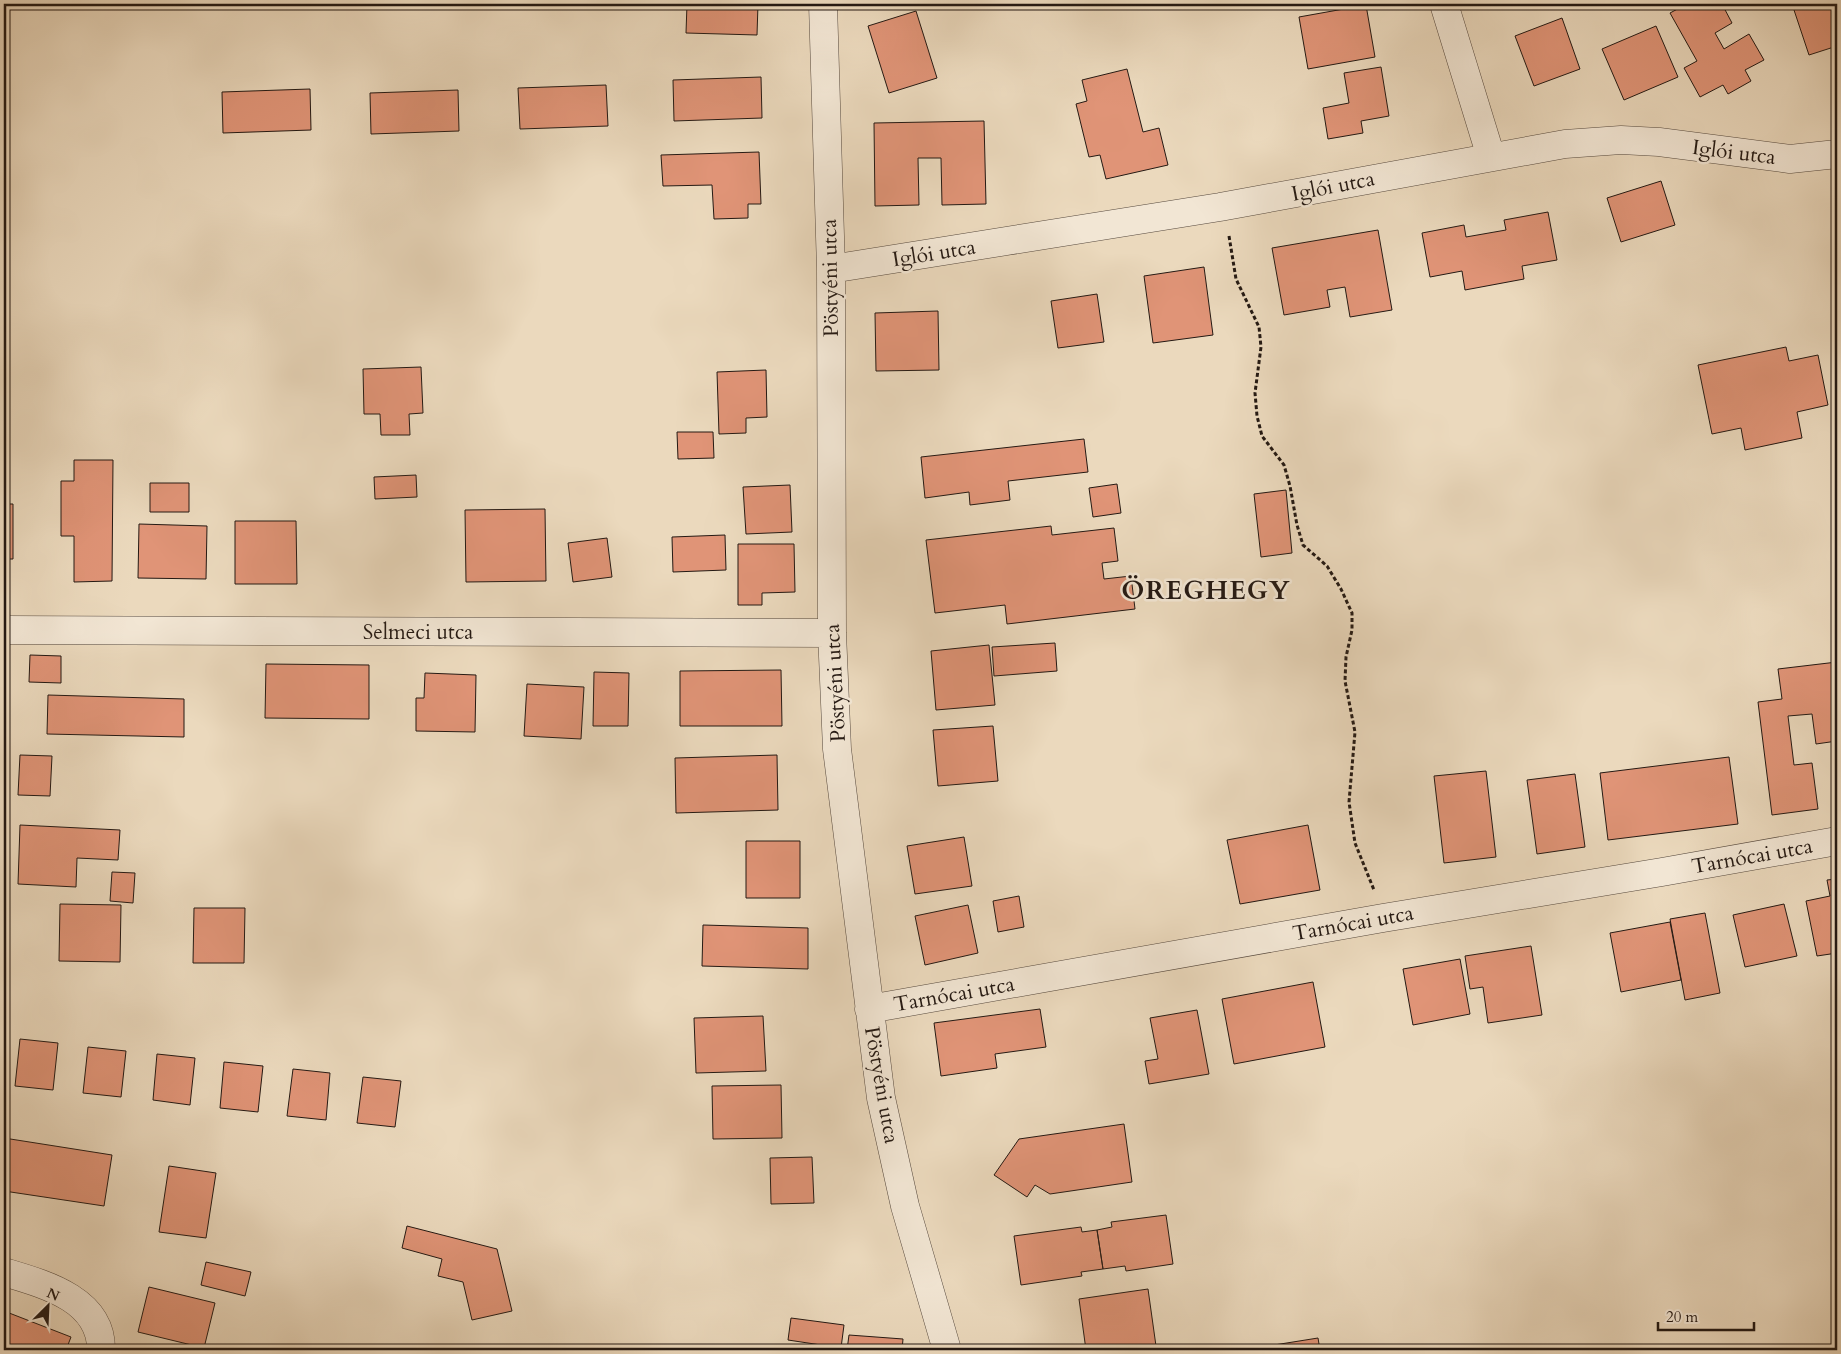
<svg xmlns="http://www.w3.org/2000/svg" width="1841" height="1354" font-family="Cardo,serif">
  <rect width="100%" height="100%" fill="#ebd9bd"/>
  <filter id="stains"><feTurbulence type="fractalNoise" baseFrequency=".004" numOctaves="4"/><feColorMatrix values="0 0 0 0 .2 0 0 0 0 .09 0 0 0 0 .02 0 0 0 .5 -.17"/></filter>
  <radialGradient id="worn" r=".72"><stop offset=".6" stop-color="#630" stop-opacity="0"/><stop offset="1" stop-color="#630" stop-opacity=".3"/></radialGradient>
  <!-- building -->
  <path fill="#e09477" stroke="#241913" d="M687,4H758L757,35L686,33Z
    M1687,4H1722L1732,23L1715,33L1724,49L1749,34L1764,60L1745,70L1751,81L1728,94L1723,85L1700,97L1684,68L1697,61L1670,13Z
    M1792,4H1837V46L1809,55Z
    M1366,5L1375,57L1308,69L1299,17Z
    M916,11L937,78L889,93L868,26Z
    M1562,18L1580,69L1534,86L1515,36Z
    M1656,26L1678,77L1624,100L1602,49Z
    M1381,67L1389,116L1361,121L1363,133L1328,139L1323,108L1349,103L1344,73Z
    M1127,69L1143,132L1159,128L1168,165L1106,179L1100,155L1089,157L1076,104L1087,101L1082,80Z
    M761,77L762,118L674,121L673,80Z
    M606,85L608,126L520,129L518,88Z
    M310,89L311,130L223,133L222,92Z
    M458,90L459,131L371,134L370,93Z
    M984,121L986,204L942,205L941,158H918L919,205L875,206L874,123Z
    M759,152L761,204H748V218L714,219L712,185L663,186L661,155Z
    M1661,181L1675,225L1621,242L1607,198Z
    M1548,212L1557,260L1522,266L1524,279L1465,290L1462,271L1430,277L1422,233L1464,225L1466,237L1506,230L1504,220Z
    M1378,230L1392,310L1350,317L1345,287L1327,290L1330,307L1284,315L1272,248Z
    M1204,267L1213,335L1153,343L1144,276Z
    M1097,294L1104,342L1058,348L1051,301Z
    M938,311L939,370L876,371L875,313Z
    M1786,347L1789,361L1818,355L1828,405L1797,412L1802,438L1745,450L1741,428L1712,434L1698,365Z
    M421,367L423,413L409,414L410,435H381L380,414H364L363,369Z
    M766,370L767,417L746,418V433L719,434L717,372Z
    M677,432H713L714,458L678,459Z
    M1084,439L1088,472L1008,481L1010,500L970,505L969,492L925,498L921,457Z
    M74,460H113L112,581L74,582V536H61V481H74Z
    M416,475L417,497L375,499L374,477Z
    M150,483H189V512H150Z
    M1117,484L1121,513L1093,517L1089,488Z
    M790,485L792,532L746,534L743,487Z
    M1286,490L1292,553L1261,557L1254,494Z
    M4,504H13V559H4Z
    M545,509L546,581L466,582L465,510Z
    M235,521H296L297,584H235Z
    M139,524L207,526L206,579L138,578Z
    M1051,526L1052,535L1114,528L1118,561L1102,563L1104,579L1131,576L1135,609L1007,624L1005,605L935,613L926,540Z
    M725,535L726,570L673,572L672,537Z
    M607,538L612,577L573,582L568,543Z
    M738,544H794L795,592L762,593V605H738Z
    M1055,643L1057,671L994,676L992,647Z
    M989,645L995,705L936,710L931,651Z
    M30,655L61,656V683L29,682Z
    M1837,662V741L1816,744L1812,714L1788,716L1794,765L1812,763L1818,809L1772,815L1758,702L1782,699L1778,669Z
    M266,664L369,665V719L265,718Z
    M781,670L782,726H680V671Z
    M594,672L629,673L628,726H593Z
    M425,673L476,675L475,732L416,731V698H424Z
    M527,684L584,687L581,739L524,736Z
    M48,695L184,699V737L47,734Z
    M993,726L998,781L938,786L933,730Z
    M20,755L52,756L50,796L18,795Z
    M777,755L778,810L676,813L675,758Z
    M1729,757L1738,824L1608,840L1600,773Z
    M1486,771L1496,857L1444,863L1434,776Z
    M1575,774L1585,847L1537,854L1527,780Z
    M20,825L120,830L118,860L77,858L76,887L18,884Z
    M1308,825L1320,890L1240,904L1227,840Z
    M964,837L972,886L915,894L907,846Z
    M746,841H800V898H746Z
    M112,872L135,873L133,903L110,901Z
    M1837,879V953L1817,956L1806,901L1830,896L1827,880Z
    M1019,896L1024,927L998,932L993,901Z
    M60,904L121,905L120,962L59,961Z
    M1784,904L1797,956L1745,967L1733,915Z
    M968,905L978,953L925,965L915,916Z
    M194,908H245L244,963H193Z
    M1705,913L1720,993L1685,1000L1670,919Z
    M1670,922L1681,980L1621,992L1610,933Z
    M703,925L808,928V969L702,966Z
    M1531,946L1542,1015L1488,1023L1483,987L1470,989L1465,956Z
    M1460,959L1470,1014L1413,1025L1403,969Z
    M1313,982L1325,1047L1234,1064L1222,999Z
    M1040,1009L1046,1047L995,1054L997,1068L941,1076L934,1023Z
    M1197,1010L1209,1074L1149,1084L1145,1061L1158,1059L1150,1018Z
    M763,1016L766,1071L696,1073L694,1018Z
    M20,1039L58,1043L53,1090L15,1086Z
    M88,1047L126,1051L121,1097L83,1093Z
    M157,1054L195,1058L190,1105L153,1100Z
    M224,1062L263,1066L258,1112L220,1108Z
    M293,1069L330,1073L326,1120L287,1116Z
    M363,1077L401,1081L395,1127L357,1123Z
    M781,1085L782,1138L713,1139L712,1086Z
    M1124,1124L1132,1182L1050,1194L1035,1185L1027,1197L994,1175L1019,1139Z
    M4,1138L112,1155L104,1206L4,1191Z
    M812,1157L814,1203L771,1204L770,1158Z
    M169,1166L216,1173L206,1238L159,1232Z
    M1166,1215L1173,1264L1126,1271L1125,1266L1103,1269L1097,1230L1112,1227L1111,1222Z
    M407,1226L497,1249L512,1311L472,1320L463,1282L438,1276L442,1259L402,1248Z
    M1081,1227L1082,1232L1097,1230L1103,1269L1081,1272L1082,1276L1021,1285L1014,1236Z
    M206,1262L251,1272L245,1296L201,1285Z
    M149,1287L215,1303L204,1348L138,1332Z
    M1148,1289L1156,1346L1122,1350H1086L1079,1299Z
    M4,1311L71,1337L66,1350H4Z
    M791,1318L844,1325L841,1348L788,1340Z
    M849,1335L903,1339L902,1350H847Z
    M1318,1338L1320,1350H1269L1268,1346Z"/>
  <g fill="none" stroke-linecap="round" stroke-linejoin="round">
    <defs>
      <path id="street" d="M823,4L831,269L832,633L837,749L881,1098L905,1206L947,1350
        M1444,4L1491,157
        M831,269L1220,207L1565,144L1621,140L1659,142L1790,159L1837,154
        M4,630L832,633
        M869,1009L1383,918L1662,872L1837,841
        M4,1272C44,1284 102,1299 101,1350"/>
    </defs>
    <!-- street casing -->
    <use href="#street" stroke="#56493e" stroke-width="29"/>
    <!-- path -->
    <path stroke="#241913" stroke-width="3" stroke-dasharray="4 2.5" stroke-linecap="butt" d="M1229,236L1236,279L1259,327L1261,347L1255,393L1257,416L1262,436L1284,465L1290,486L1297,525L1303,545L1327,566L1341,589L1352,613V630L1346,657L1345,681L1355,732L1349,802L1355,843L1374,890"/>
    <!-- street -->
    <use href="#street" stroke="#f2e6d4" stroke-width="28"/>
  </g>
  <g text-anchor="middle" stroke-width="5" stroke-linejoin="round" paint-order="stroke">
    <!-- street labels -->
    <g font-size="21" fill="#241913" stroke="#f2e6d4">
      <text transform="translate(1734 152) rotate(7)" y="7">Iglói utca</text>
      <text transform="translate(1333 186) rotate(-11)" y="7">Iglói utca</text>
      <text transform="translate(934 253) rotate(-9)" y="7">Iglói utca</text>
      <text transform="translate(830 278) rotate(-91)" y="7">Pöstyéni utca</text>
      <text x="418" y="639">Selmeci utca</text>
      <text transform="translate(835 683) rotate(-93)" y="7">Pöstyéni utca</text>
      <text transform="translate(1752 856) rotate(-10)" y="7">Tarnócai utca</text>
      <text transform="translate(1353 923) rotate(-10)" y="7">Tarnócai utca</text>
      <text transform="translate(954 994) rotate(-10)" y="7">Tarnócai utca</text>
      <text transform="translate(882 1085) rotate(80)" y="7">Pöstyéni utca</text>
    </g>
    <!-- district labels -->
    <g font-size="26" font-weight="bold" letter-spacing="1" fill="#241913" stroke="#f2e6d4">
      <text x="1206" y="599">ÖREGHEGY</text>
    </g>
  </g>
  <!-- margin -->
  <rect width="1841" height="1354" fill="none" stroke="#ebd9bd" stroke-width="20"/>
  <rect x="5" y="5" width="1831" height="1344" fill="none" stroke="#241913" stroke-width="2.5"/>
  <rect x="10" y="10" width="1821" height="1334" fill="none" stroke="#241913"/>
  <!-- north arrow -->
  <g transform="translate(48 1306) rotate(24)" stroke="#f2e6d4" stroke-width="4" paint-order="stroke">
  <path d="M0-4L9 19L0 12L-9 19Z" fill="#241913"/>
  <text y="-8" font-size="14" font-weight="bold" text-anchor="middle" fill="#241913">N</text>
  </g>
  <!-- scale -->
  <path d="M1658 1322v8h96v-8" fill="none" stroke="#241913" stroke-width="2.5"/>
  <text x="1666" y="1322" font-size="15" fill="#241913" stroke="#f2e6d4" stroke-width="4" paint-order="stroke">20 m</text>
  <rect width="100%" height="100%" filter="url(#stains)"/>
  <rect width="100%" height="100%" fill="url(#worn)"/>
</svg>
